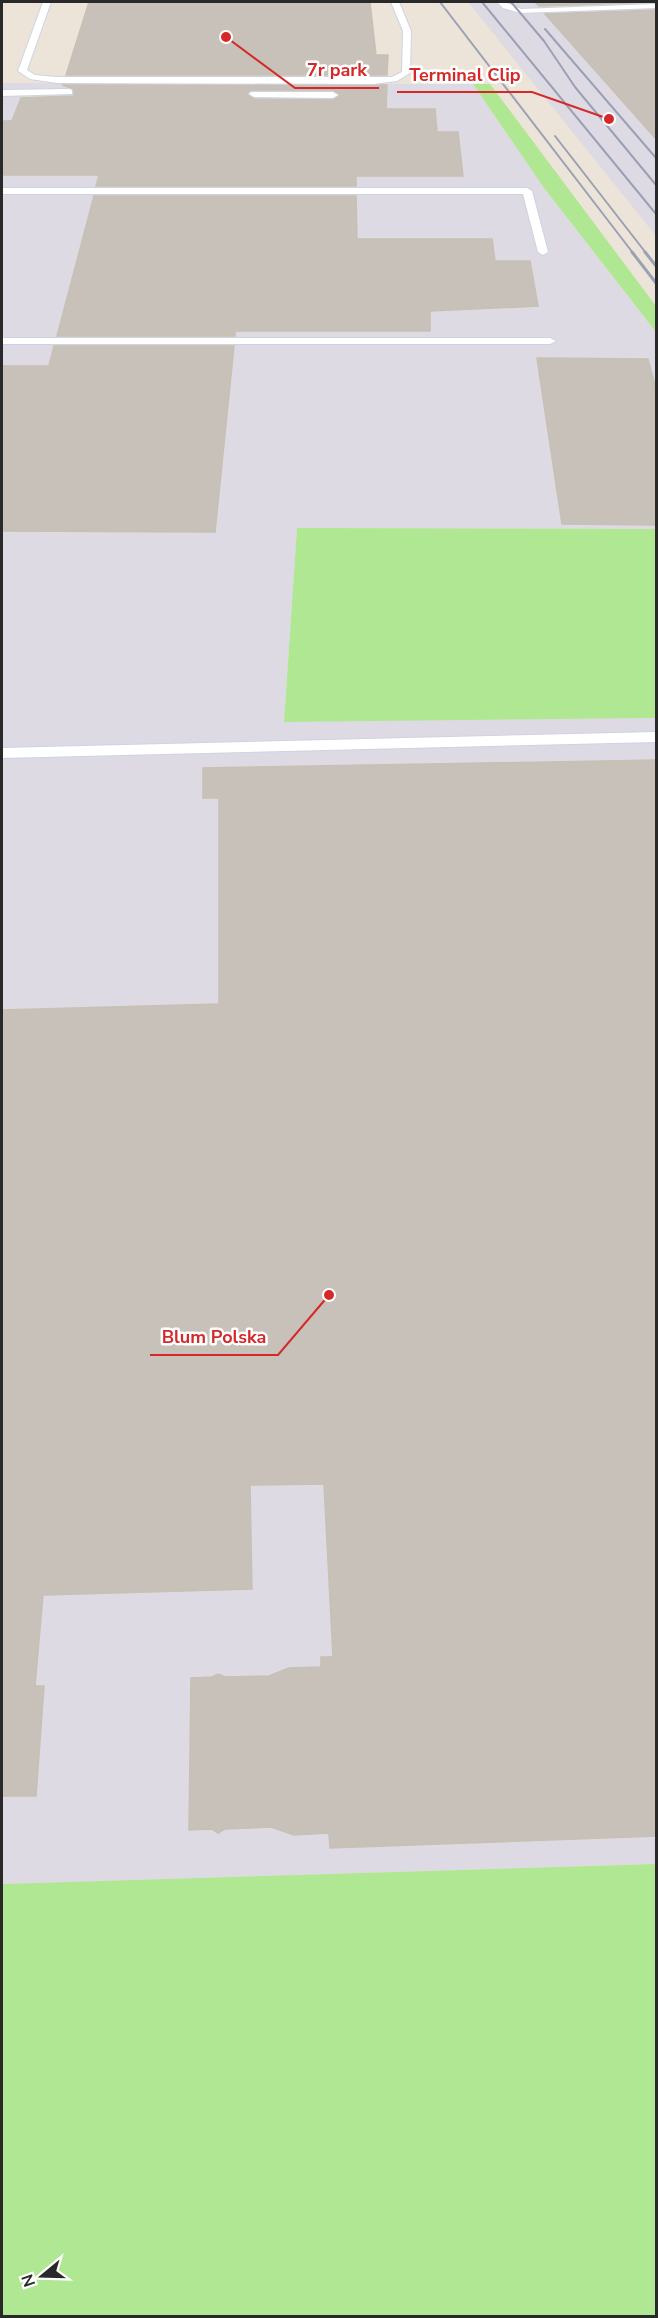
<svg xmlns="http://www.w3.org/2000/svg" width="658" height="2318" font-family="'Nunito Sans',sans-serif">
  <rect width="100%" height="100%" fill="#ece4d9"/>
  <!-- industrial -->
  <path fill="#dddae4" d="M468,2H656V236Z
    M2,83L473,84L544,188L656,332V529L297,528L284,721L656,718V1864L2,1884Z"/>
  <!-- green -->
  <path fill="#b0e792" d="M473,84H490L656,306V332L544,188Z
    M297,528L656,529V718L284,722Z
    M656,1864V2316H2V1884Z"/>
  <!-- building -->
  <path fill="#c7c1b9" stroke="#c7c0b3" stroke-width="1.5" fill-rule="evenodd" d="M89,2H370L376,55H388L387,75H66Z
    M535,2H657L539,6Z
    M657,10V140L545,14Z
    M62,85H387L386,109H435L437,132H458L463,176H356V186H96L99,175H2V121H12L21,98L74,96V89ZM251,90H333L340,96L333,100L254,99L247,94Z
    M94,196H356L357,239H492L495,261H530L538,306L430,311V331H235V336H57Z
    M54,346H234L215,532L2,531V366H49Z
    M537,358L648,359L657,393V525L562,524Z
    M657,760V1836L330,1848L329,1833L294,1835L271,1827L225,1829L218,1833L212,1829L189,1830L191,1678L212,1677L218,1674L225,1677L269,1676L289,1668L321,1667V1657H333L324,1484L250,1485L252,1589L43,1595L35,1686H44L36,1796H2V1010L219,1004V798H203V768Z"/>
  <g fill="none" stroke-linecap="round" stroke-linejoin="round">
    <defs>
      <path id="service" d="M43,2H51L27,70L35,75L57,77H392L402,72L403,31L391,2H399L411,31L410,73L397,81L374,84L57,83L30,79L18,71Z
        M497,2H505L521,9L656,4V8L520,13L503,8Z
        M69,89L72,90V94L2,96V90Z
        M251,92H333L338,95L333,98L254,97L249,94Z
        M2,188H527L532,191L548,252L543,255L538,252L523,194H2Z
        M2,338H550L556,341L550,344H2Z
        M656,732V742L2,758V748Z"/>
    </defs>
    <!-- service casing -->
    <use href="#service" stroke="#ced3e3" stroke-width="2"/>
    <!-- service -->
    <use href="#service" fill="#fff" fill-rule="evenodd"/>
    <!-- rail-far1 -->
    <path stroke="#9ca0b4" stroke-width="2" d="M440,2L633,253
      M482,2L656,214
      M511,2L544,41L575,87L656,185
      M545,29L656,158
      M555,136L646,253"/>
    <!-- rail -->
    <path stroke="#9ca0b4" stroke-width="3" d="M632,252L656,283
      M645,252L656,266"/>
  </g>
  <!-- callouts -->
  <path fill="none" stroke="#d62828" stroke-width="2" d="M226 37L295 88H379M609 119L532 92H397M329 1295L278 1355H150"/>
  <g fill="#d62828" stroke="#fff" stroke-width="2">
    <circle cx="226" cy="37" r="6"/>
    <circle cx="609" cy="119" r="6"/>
    <circle cx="329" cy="1295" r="6"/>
  </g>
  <g font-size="18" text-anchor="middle" font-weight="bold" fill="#d62828" stroke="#fff" stroke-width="5" stroke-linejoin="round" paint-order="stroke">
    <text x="337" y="76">7r park</text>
    <text x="465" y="81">Terminal Clip</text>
    <text x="214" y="1343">Blum Polska</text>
  </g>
  <!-- border -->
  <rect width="658" height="2318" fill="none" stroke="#292929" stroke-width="6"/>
  <!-- north arrow -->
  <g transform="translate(42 2276) rotate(251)" stroke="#ffffff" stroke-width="4.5" paint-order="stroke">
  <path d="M0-4.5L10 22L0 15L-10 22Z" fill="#292929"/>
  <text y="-9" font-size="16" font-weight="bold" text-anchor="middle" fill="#292929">N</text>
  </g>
</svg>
